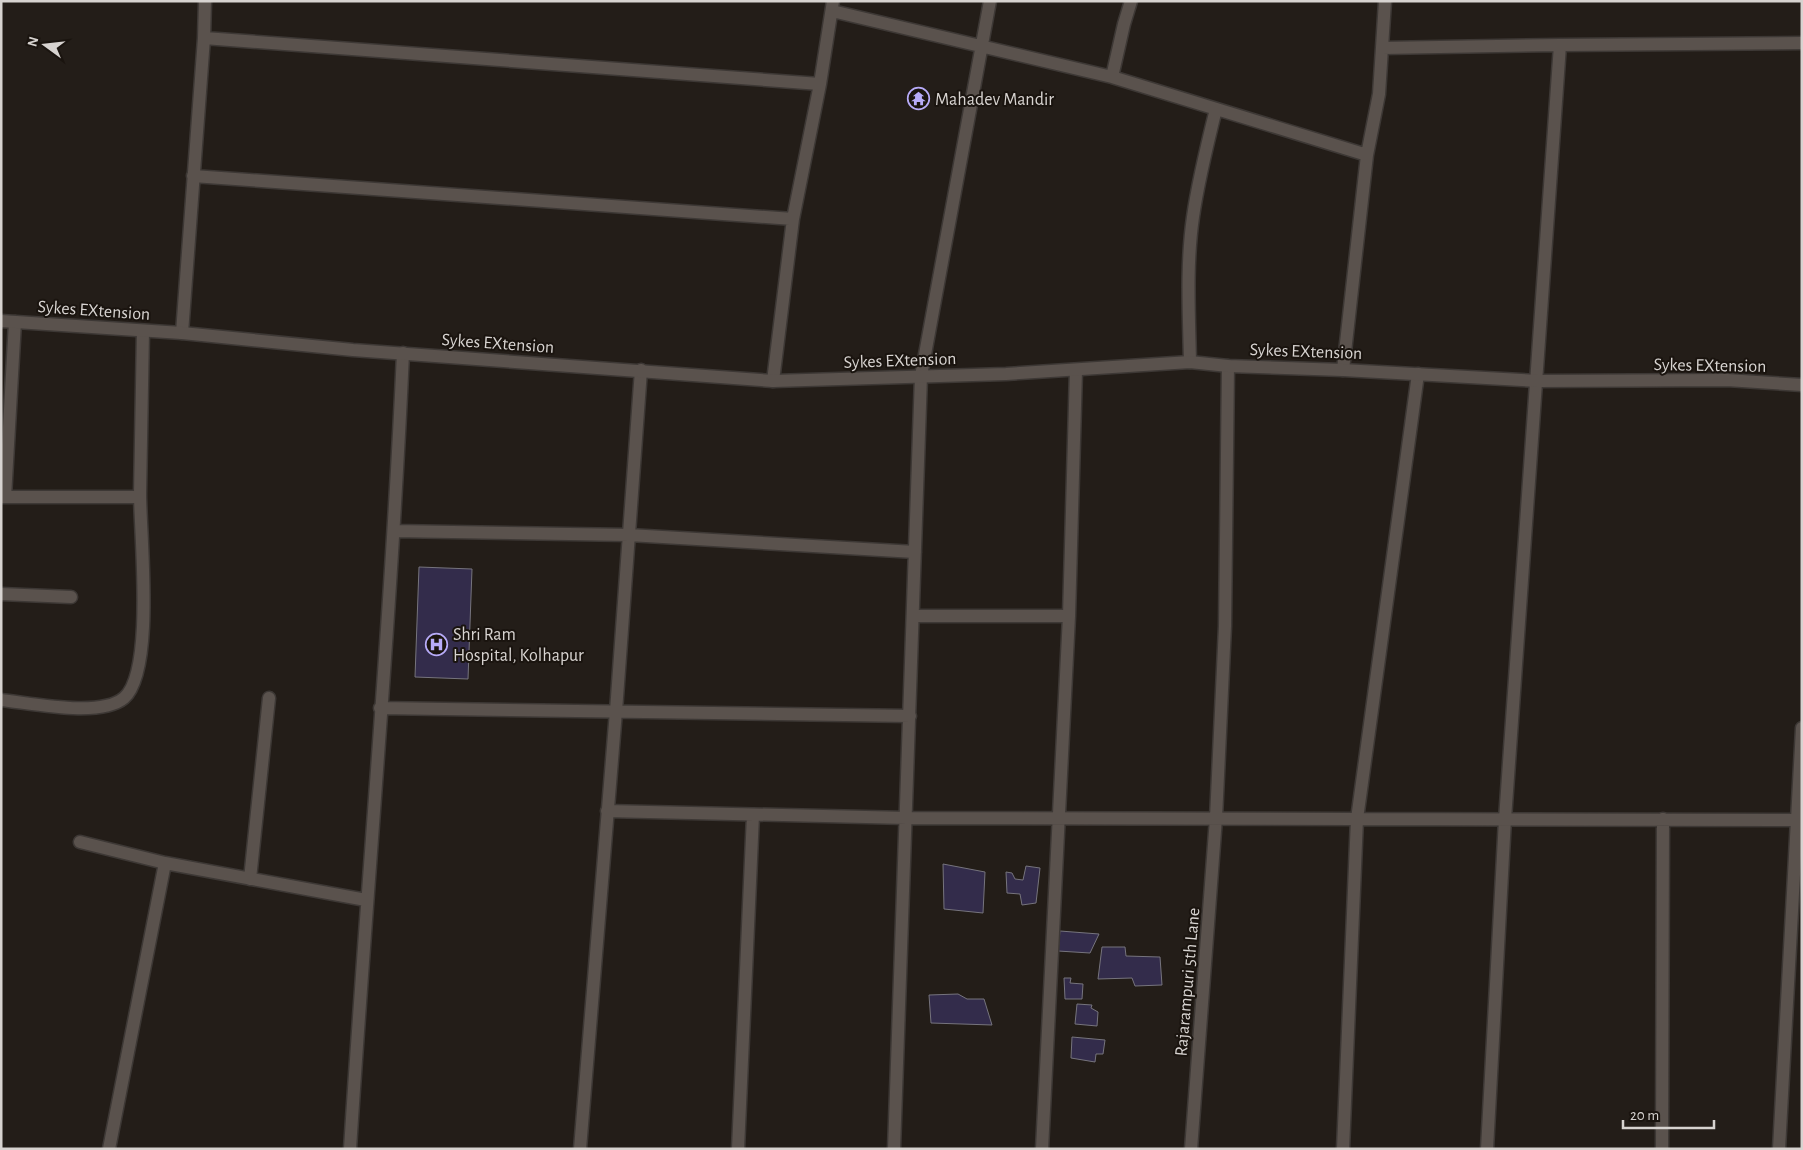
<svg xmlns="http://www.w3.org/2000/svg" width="1803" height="1150" font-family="'Alegreya Sans',sans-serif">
  <rect width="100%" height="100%" fill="#231d18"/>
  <!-- building -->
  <path fill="#332c4b" stroke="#76747d" d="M419,567L472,569L468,679L415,677Z
    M943,864L985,872L983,913L944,909Z
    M1026,866L1040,868L1036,903L1022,905L1020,894L1007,893L1006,872L1012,873L1015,879L1023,880Z
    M1060,931L1099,934L1090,953L1058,951Z
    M1102,947H1125L1126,956L1160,957L1162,985L1135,986L1132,978L1098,979Z
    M1064,978H1071L1070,983L1083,984L1082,999H1065Z
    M958,994L967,999H984L992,1025L931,1023L929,995Z
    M1077,1004L1092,1005L1091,1008L1098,1012L1097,1026L1075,1024Z
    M1072,1037L1105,1040L1103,1054H1096L1095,1062L1071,1058Z"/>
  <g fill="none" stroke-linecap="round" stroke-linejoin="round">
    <defs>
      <path id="street" d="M832,11L1112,77L1367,155
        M204,38L820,84
        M1382,48L1560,45
        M1112,77L1124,24L1131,1
        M193,176L793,219
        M182,333L204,38L205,1
        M1190,362C1189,314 1186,265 1193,217C1198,181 1207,145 1216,109
        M1343,370L1367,155L1379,94L1385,1
        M773,381L793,219L820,84L833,1
        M1,497H140
        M5,497L15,322
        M395,531L629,535L915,552
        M1,594L71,597
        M913,616H1069
        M1,700C31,703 100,718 124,698C155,671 140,535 140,494C141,440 142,385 143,331
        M380,708L910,716
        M607,811L907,818L1802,820
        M80,842L165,863L366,900
        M250,879L269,698
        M109,1149L165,863
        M350,1149C367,884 391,619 403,353
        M580,1149L616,711L641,370
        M738,1149L753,815
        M894,1149L921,376L990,1
        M1042,1149L1069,616L1076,370
        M1191,1149L1216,818L1225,626L1228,366
        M1343,1149L1357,819L1418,374
        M1487,1149L1505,819L1560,45L1802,43
        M1662,1149L1663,819
        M1779,1149L1802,728"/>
      <path id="secondary" d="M1,321L182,333L353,350L773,381L1006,374L1190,362L1228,366L1343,370L1538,381L1727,380L1802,385"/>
    </defs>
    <!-- street casing -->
    <use href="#street" stroke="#3d3835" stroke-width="15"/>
    <!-- secondary casing -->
    <use href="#secondary" stroke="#3d3835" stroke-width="15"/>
    <!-- street -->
    <use href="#street" stroke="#5a524d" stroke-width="12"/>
    <!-- secondary -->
    <use href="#secondary" stroke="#5a524d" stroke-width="12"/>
  </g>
  <!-- icons -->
  <defs>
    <symbol id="temple-ring" viewBox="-11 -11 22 22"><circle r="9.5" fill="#1a140f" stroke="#b7abf8" stroke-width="1.5"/><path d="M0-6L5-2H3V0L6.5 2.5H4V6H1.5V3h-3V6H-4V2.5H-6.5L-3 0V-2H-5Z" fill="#b7abf8"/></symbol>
    <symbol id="hospital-ring" viewBox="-11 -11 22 22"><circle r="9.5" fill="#1a140f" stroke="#b7abf8" stroke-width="1.5"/><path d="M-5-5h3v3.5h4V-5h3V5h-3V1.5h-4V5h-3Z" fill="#b7abf8"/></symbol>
  </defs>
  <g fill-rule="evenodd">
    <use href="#temple-ring" x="906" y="86" width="25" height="25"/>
    <use href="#hospital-ring" x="424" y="632" width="25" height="25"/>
  </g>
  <g text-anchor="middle" stroke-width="4" stroke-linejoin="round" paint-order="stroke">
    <!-- poi labels -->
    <g font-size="18" fill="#d7d3d0" stroke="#1a140f" text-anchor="start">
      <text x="935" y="105">Mahadev Mandir</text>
      <text x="453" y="640">Shri Ram<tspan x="453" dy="21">Hospital, Kolhapur</tspan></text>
    </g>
    <!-- street labels -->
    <g font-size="18" fill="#d7d3d0" stroke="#1a140f">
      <text transform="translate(94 310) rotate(4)" y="6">Sykes EXtension</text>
      <text transform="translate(498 343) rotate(4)" y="6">Sykes EXtension</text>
      <text transform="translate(1306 351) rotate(2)" y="6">Sykes EXtension</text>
      <text transform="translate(900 360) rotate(-2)" y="6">Sykes EXtension</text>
      <text transform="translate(1710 365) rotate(1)" y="6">Sykes EXtension</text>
      <text transform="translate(1187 982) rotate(-85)" y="6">Rajarampuri 5th Lane</text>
    </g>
  </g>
  <!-- border -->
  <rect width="1803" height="1150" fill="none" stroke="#d7d3d0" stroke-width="5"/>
  <!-- north arrow -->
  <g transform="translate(45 45) rotate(285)" stroke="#1a140f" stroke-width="4" paint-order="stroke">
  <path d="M0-4L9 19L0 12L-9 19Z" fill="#d7d3d0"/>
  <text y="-8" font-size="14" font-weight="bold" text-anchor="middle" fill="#d7d3d0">N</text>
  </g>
  <!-- scale -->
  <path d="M1623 1120v8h91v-8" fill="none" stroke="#d7d3d0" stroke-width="2.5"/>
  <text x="1630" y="1120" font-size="15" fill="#d7d3d0" stroke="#1a140f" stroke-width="4" paint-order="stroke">20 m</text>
</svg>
